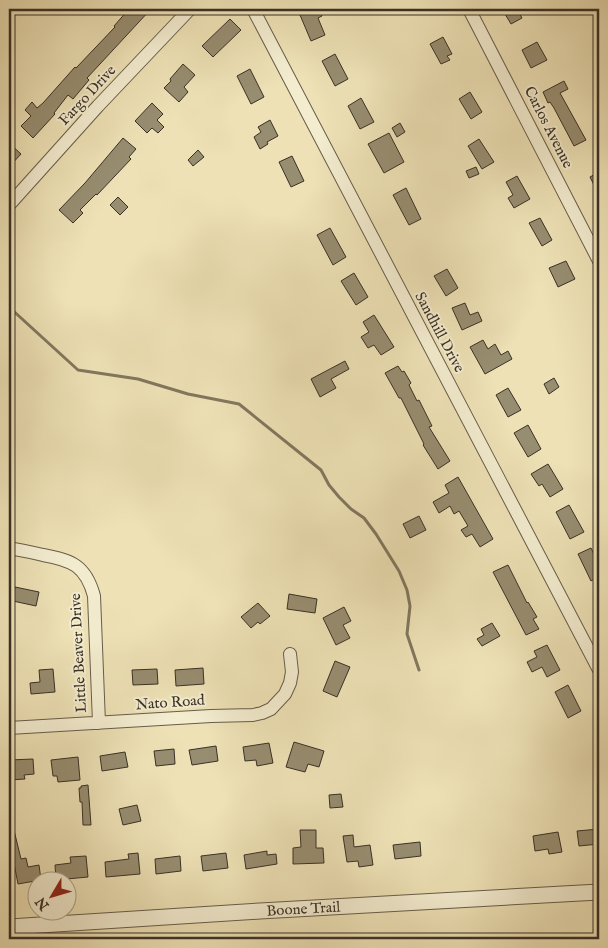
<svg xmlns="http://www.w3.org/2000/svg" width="608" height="948" font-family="'IM FELL English',serif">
  <rect width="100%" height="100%" fill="#ede1b5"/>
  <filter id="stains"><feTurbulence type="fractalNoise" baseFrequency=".004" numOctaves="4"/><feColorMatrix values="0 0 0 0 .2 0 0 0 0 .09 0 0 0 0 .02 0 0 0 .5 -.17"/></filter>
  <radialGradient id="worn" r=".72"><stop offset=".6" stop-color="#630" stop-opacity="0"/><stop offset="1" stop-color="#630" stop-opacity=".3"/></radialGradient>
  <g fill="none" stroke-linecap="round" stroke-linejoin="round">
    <!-- stream -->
    <path stroke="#81775e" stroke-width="3" d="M9,307L78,370L138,379L188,394L239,404L321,470L329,485L339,497L351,509L364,518L376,534L399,571L407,590L410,606L407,634L419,670"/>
  </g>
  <!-- building -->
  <path fill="#978d70" stroke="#3a3126" d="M129,9H151L87,78L89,80L73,99L68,95L54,113L55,114L33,138L21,126L31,116L25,110L32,102L37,108L43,103L75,67L76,68L115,27L114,26Z
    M315,9H319L322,16L318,18L325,35L311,41L300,15Z
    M502,9H517L522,18L511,24Z
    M230,19L241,30L213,57L202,46Z
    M443,37L452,54L447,56L450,60L441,64L430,44Z
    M537,42L547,60L531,68L522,50Z
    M335,54L348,79L335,86L322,61Z
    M183,64L195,75L184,87L188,92L179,102L164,88L171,81L170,79Z
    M250,69L264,97L251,104L237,76Z
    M564,81L568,89L560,93L586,140L574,146L554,108L550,102L548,103L543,92Z
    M470,92L482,112L471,119L459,99Z
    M361,98L374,122L360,129L348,106Z
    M152,103L163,114L157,120L164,127L158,133L152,128L147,133L135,121Z
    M270,120L278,136L267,142L268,144L260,149L254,137L261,132L258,127Z
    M400,123L405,132L397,137L392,128Z
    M389,133L404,162L384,173L368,144Z
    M123,138L136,149L129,157L131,159L97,195L96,194L80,210L83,213L73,223L59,210L85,183Z
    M479,139L494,162L482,169L468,146Z
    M9,143L21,154L9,167Z
    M198,150L204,157L193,166L188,160Z
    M292,156L304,181L291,187L279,162Z
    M476,167L479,174L469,178L466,171Z
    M599,172V195L590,177Z
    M517,176L530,199L514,208L508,198L513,195L506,182Z
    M406,188L421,219L409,225L393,195Z
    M118,197L128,207L120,215L110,205Z
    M540,218L552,240L542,246L529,223Z
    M330,228L346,257L333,265L317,235Z
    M566,261L575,279L558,287L549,268Z
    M447,269L458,288L446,296L434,276Z
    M354,273L368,297L356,305L341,281Z
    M465,303L470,315L478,312L482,321L462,330L452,308Z
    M374,315L394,347L381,355L374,345L368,348L361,337L369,332L363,322Z
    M483,340L488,349L495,344L501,355L508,351L512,359L485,374L470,347Z
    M345,361L349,369L331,379L336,388L320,397L311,379Z
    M398,366L402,372L404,371L411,383L409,385L417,401L419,400L432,426L429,427L450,461L438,469L423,445L424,444L401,398H399L385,373Z
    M554,378L559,387L549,394L544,384Z
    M508,388L521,410L508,417L496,395Z
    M528,425L541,449L528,457L514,433Z
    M548,464L563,489L550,497L542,484L539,486L531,474Z
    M458,477L493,539L480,547L472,534L466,537L461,530L468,526L459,511L454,514L450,506L439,513L433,502L449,493L445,485Z
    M569,505L584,532L570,539L556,512Z
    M419,516L426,530L410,538L403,524Z
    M591,548L599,564V576L591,581L578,554Z
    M508,565L527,603L528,602L537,617L533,619L539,629L526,635L493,572Z
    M15,587L39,592L36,606L13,601Z
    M289,594L317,599L315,613L287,609Z
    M258,603L270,616L260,624L258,622L251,628L241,617Z
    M344,607L351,621L343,625L350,638L336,645L323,618Z
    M492,623L500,636L482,646L477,639L484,635L481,629Z
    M547,645L560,670L547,677L542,667L532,672L527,662L537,657L534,651Z
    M335,661L350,667L337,697L323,691Z
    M203,668L204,684L176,686L175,670Z
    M53,669L55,692L31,694L30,683L40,682L39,670Z
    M157,669L158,684L133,685L132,670Z
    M568,685L581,711L568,718L555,692Z
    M294,742L324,751L319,767L308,764L305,772L286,767Z
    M269,743L273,763L257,766L256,760L245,761L243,747Z
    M216,746L218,761L192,765L189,750Z
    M174,749L175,764L156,766L154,751Z
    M125,752L128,767L102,771L100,756Z
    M78,757L80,780L58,782L57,776H53L51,760Z
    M33,759L34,774L24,775L25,779L9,780V760Z
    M88,785L91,825H83L82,802H80L79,788H81V786Z
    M341,794L343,807L330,808L329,795Z
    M137,805L141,821L123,825L119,809Z
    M9,822H12L21,859L26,858L28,867L39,865L41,880L18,884L11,848H9Z
    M599,829V844L579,846L577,831Z
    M300,830H316V848H323L324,863L293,864V848L301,847Z
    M558,832L562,852L549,854L548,849L535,851L533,836Z
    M353,835L354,847L370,845L373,865L359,867L358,861L347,862L343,836Z
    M420,842L421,856L395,859L393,845Z
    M267,851V855L276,854L277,864L246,869L244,855Z
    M138,853L140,874L106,877L105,862L129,859L128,854Z
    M226,853L228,868L203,871L201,856Z
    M86,856L88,877L56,880L55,865L71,863L70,857Z
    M180,856L181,871L156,874L155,859Z"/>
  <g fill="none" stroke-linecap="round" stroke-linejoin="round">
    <defs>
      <path id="minor" d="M253,9L599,670
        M469,9L599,261
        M9,205L98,106L190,9
        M9,548C20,550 32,552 43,555C72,560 86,566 94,596L99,723
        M9,728L211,716L253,715L262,713L271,709L285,694L290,683L292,672L290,654"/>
      <g id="tertiary">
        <path id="s1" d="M9,927L260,911L599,892"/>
      </g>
    </defs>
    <!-- minor casing -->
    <use href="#minor" stroke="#675d4a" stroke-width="14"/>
    <!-- tertiary casing -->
    <use href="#tertiary" stroke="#675d4a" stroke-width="17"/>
    <!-- minor -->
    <use href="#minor" stroke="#f3eccf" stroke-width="12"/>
    <!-- tertiary -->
    <use href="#tertiary" stroke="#f3eccf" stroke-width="15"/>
  </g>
  <g text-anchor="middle" stroke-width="4" stroke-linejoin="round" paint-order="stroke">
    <!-- street labels -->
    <g font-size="15" fill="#3a3126" stroke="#f3eccf">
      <text transform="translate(87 95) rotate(-47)" y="5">Fargo Drive</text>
      <text transform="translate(549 127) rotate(63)" y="5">Carlos Avenue</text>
      <text transform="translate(440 332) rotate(62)" y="5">Sandhill Drive</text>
      <text transform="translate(78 653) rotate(-93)" y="5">Little Beaver Drive</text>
      <text transform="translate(170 702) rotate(-4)" y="5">Nato Road</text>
      <text dy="5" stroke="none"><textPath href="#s1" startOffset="295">Boone Trail</textPath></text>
    </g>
  </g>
  <!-- margin -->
  <rect width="608" height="948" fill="none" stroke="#ede1b5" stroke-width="30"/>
  <rect x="10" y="10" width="588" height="928" fill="none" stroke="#3a3126" stroke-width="2.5"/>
  <rect x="15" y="15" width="578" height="918" fill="none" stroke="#3a3126"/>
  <!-- north arrow -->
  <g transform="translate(52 896) rotate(232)"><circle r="24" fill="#f3eccf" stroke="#a9a18b"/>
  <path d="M0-4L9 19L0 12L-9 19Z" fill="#8f2418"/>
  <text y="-8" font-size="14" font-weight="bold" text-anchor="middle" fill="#3a3126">N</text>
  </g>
  <rect width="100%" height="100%" filter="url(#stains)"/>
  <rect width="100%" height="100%" fill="url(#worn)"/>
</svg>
